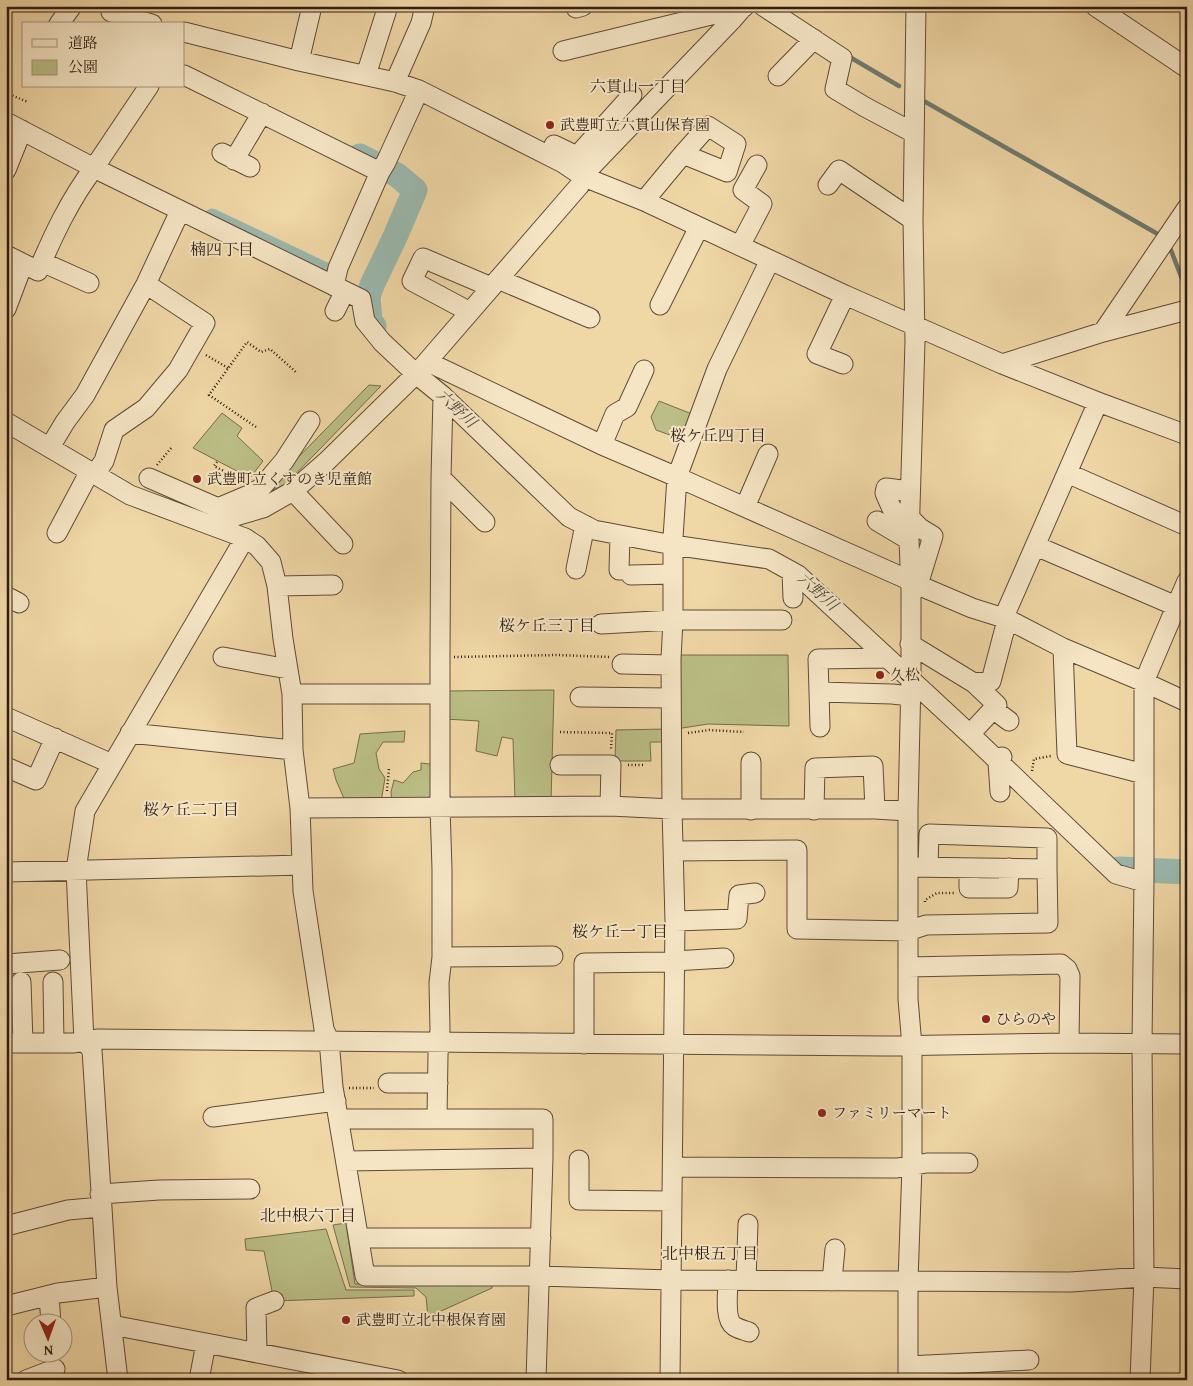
<svg xmlns="http://www.w3.org/2000/svg" width="1193" height="1386" font-family="'Gentium Book Plus','Noto Serif JP',serif">
  <rect width="100%" height="100%" fill="#f0d7a6"/>
  <filter id="stains"><feTurbulence type="fractalNoise" baseFrequency=".004" numOctaves="4"/><feColorMatrix values="0 0 0 0 .2 0 0 0 0 .09 0 0 0 0 .02 0 0 0 .5 -.17"/></filter>
  <radialGradient id="worn" r=".72"><stop offset=".6" stop-color="#630" stop-opacity="0"/><stop offset="1" stop-color="#630" stop-opacity=".3"/></radialGradient>
  <!-- green -->
  <path fill="#bbbe86" stroke="#756d4c" d="M369,385L381,386L284,486L272,490L276,480Z
    M659,401L692,414L681,439L656,430L651,417Z
    M222,413L242,428L237,436L263,461L250,478L193,448Z
    M675,655H788L789,726L708,724L676,729Z
    M554,690L551,801L515,800L513,739L502,737L497,756L476,751L479,721L445,719V691Z
    M666,729L665,742H650L651,761H615L616,730Z
    M405,731L404,742H383L376,753L379,769L385,778L381,802L346,803L336,780L333,769L354,763L360,734Z
    M421,763L437,765L435,802L392,805L391,792L394,780L403,783L413,772L421,770Z
    M346,1223L355,1284L492,1282V1288L428,1317L426,1297L416,1288L350,1287L333,1225Z
    M326,1229L346,1290H414V1296L274,1301L264,1251L246,1250L245,1239Z"/>
  <g fill="none" stroke-linecap="round" stroke-linejoin="round">
    <!-- stream -->
    <path stroke="#707a6f" stroke-width="4.5" d="M848,56L899,86
      M922,100L1156,233
      M1169,245L1187,292"/>
    <!-- canal -->
    <path stroke="#9bb8ad" stroke-width="15" d="M212,216L326,270"/>
    <!-- river -->
    <path stroke="#9bb8ad" stroke-width="25" d="M360,156L397,175L415,190L395,237L372,285L368,297L370,321L374,326
      M1119,869L1187,872"/>
    <defs>
      <path id="minor" d="M575,6L576,8L583,6
        M763,6L842,58L835,89L865,107L914,133
        M1095,6L1187,68
        M111,12L152,24
        M59,24L72,6
        M184,32L299,61L395,82L419,90L563,163L584,177L644,201L845,295L1002,364L1098,402L1187,435
        M563,51L744,7
        M299,61L312,6
        M184,75L380,172
        M366,75L388,6
        M778,76L814,39
        M395,82L421,23L425,6
        M6,122L94,168L361,299L365,321L382,342L416,374L443,396L569,517L594,530L673,545L769,559L798,575L975,739L1116,874L1144,882
        M554,145L577,156L632,95
        M222,153L250,167
        M234,160L262,113
        M6,170L22,130
        M828,185L839,170L913,220
        M644,201L683,154L708,126L736,144L727,172L683,154
        M740,246L762,204L743,190L757,165
        M6,255L38,271C53,236 70,199 94,168L149,86
        M42,262L89,283
        M498,279L590,318
        M334,286L338,268L380,172L386,162L419,90
        M660,305L699,227
        M6,309L23,264
        M335,311L345,291
        M470,312L412,281L423,258L491,287
        M1103,332L1187,208
        M428,362L602,445L677,477L717,369L770,260
        M843,364L817,354L845,295
        M1002,364L1103,332L1187,310
        M6,422L130,495L245,538L257,546L271,562L277,586L283,639L292,694L293,750L300,808L303,891L324,1029L329,1040L333,1087L365,1276H539L671,1280L908,1281L1070,1282L1144,1277L1187,1279
        M602,445L615,414L627,407L644,370
        M50,447L65,422L85,395L146,284L180,211
        M1067,473L1187,526
        M95,474L104,461L114,430L146,408L178,370L205,323L146,284
        M149,478L218,508L251,494
        M441,478L485,522
        M293,491L343,544
        M910,491L886,488L885,493L892,509L902,517L910,518L920,528L933,536L918,585
        M745,507L768,454
        M263,508L251,494L261,488L284,461L310,421
        M877,521L909,540
        M208,524L263,508L293,491L326,462L418,372L579,186L588,170L731,21L744,6
        M57,533L90,471
        M1036,546L1176,606
        M576,569L585,525
        M619,570L620,535
        M792,572L793,598
        M631,575L673,574
        M277,586L333,585
        M6,596L19,603
        M601,624L673,620H782
        M910,644L974,683L991,681L1006,624L1007,610L1098,402
        M1063,648L1067,754L1144,774
        M223,657L288,669
        M886,658L818,659L819,692L892,694L910,696
        M622,664L671,665
        M819,692L820,727
        M292,694H440
        M580,697L671,698
        M993,709L1009,721
        M6,717L112,764
        M130,733L293,750
        M970,734L997,705L974,683
        M751,762V810
        M560,765H611L610,806
        M6,767L36,780L55,738
        M1000,792L998,762L1002,757
        M300,808L610,806L672,809H875L908,811
        M814,810L815,768L873,766L875,809
        M673,851L797,850V929L908,931L926,925L1048,923L1047,869L908,867
        M928,867L929,834L1047,838V869
        M969,868V888H1008L1009,868
        M6,872L302,865
        M675,921L737,919L739,895L755,893
        M442,957L553,956
        M6,964L60,960
        M908,967L1061,964L1067,969L1070,976L1069,1043
        M21,982L23,1043
        M53,982L54,1043
        M6,1043H74L97,1039L884,1046L1069,1043L1187,1044
        M584,1044V963L667,962L674,961L724,958
        M388,1083H438
        M213,1117L336,1101
        M437,1118L438,1055L440,1029L439,983L442,957V869L440,807V657L441,478L443,396
        M339,1119H543V1158L536,1380
        M579,1160V1200L672,1201
        M346,1161L543,1158
        M673,1167L897,1168L927,1163H968
        M100,1194L159,1190L250,1189
        M6,1226L68,1210L101,1207
        M359,1238H541
        M728,1280C728,1292 724,1319 734,1326C738,1329 744,1330 749,1332
        M746,1280L748,1224
        M832,1281L835,1249
        M49,1295L51,1324
        M6,1306L58,1293L107,1287
        M112,1325L398,1380
        M257,1353L256,1308L274,1301
        M908,1366L1029,1360
        M26,1380L55,1369
        M118,1380L107,1287L92,1050L84,1041L76,870L85,811L245,538
        M199,1380L206,1343
        M670,1380L675,921L672,809L671,659L673,620V538L677,477L911,581L918,585L972,608L1007,619L1063,648L1144,682L1187,702
        M908,1380V1281L912,1166V1046L908,999V811L911,679V591L909,540L915,342L913,220L916,6
        M1140,1380L1144,1277L1142,1044L1144,880V682L1187,581"/>
    </defs>
    <!-- minor casing -->
    <use href="#minor" stroke="#5f4b36" stroke-width="21"/>
    <!-- path -->
    <path stroke="#2f1c11" stroke-width="2.5" stroke-dasharray="1 2.5" stroke-linecap="butt" d="M6,93L28,102
      M206,355L228,368
      M256,427L209,395L247,342L261,352L270,349L297,373
      M217,462L214,466L241,480
      M157,465L172,447
      M454,657L557,655L609,657
      M560,732L612,733L611,749
      M688,733L709,730L744,732
      M628,765H644
      M1032,771L1034,759L1051,756
      M387,791L389,768
      M925,902V900L937,893H954
      M349,1088H374"/>
    <!-- minor -->
    <use href="#minor" stroke="#f5e5c5" stroke-width="19"/>
  </g>
  <!-- markers -->
  <g fill="#8f2418" stroke="#f5e5c5" stroke-width="2">
    <circle cx="550" cy="125" r="5"/>
    <circle cx="197" cy="479" r="5"/>
    <circle cx="880" cy="675" r="5"/>
    <circle cx="986" cy="1019" r="5"/>
    <circle cx="822" cy="1113" r="5"/>
    <circle cx="346" cy="1320" r="5"/>
  </g>
  <g text-anchor="middle" stroke-width="4" stroke-linejoin="round" paint-order="stroke">
    <!-- poi labels -->
    <g font-size="15" fill="#2f1c11" stroke="#f5e5c5" text-anchor="start">
      <text x="560" y="130">武豊町立六貫山保育園</text>
      <text x="207" y="484">武豊町立くすのき児童館</text>
      <text x="890" y="680">久松</text>
      <text x="996" y="1024">ひらのや</text>
      <text x="832" y="1118">ファミリーマート</text>
      <text x="356" y="1325">武豊町立北中根保育園</text>
    </g>
    <!-- neighbourhood labels -->
    <g font-size="16" fill="#2f1c11" stroke="#f5e5c5">
      <text x="638" y="92">六貫山一丁目</text>
      <text x="222" y="255">楠四丁目</text>
      <text x="718" y="441">桜ケ丘四丁目</text>
      <text x="547" y="631">桜ケ丘三丁目</text>
      <text x="191" y="815">桜ケ丘二丁目</text>
      <text x="620" y="937">桜ケ丘一丁目</text>
      <text x="308" y="1221">北中根六丁目</text>
      <text x="710" y="1259">北中根五丁目</text>
    </g>
    <!-- water labels -->
    <g font-size="16" font-style="italic" fill="#4f4b40" stroke="#f5e5c5">
      <text transform="translate(457 408) rotate(43)" y="6">六野川</text>
      <text transform="translate(818 591) rotate(42)" y="6">六野川</text>
    </g>
  </g>
  <!-- margin -->
  <rect width="1193" height="1386" fill="none" stroke="#f0d7a6" stroke-width="25"/>
  <rect x="8" y="8" width="1178" height="1371" fill="none" stroke="#2f1c11" stroke-width="2.5"/>
  <rect x="12" y="12" width="1168" height="1361" fill="none" stroke="#2f1c11"/>
  <!-- legend -->
  <rect x="22" y="22" width="162" height="65" fill="#f5e5c5" stroke="#a6957d"/>
  <rect x="32" y="39" width="25" height="8" fill="#f5e5c5" stroke="#a6957d"/>
  <text x="68" y="48" font-size="15" fill="#2f1c11">道路</text>
  <rect x="32" y="60" width="25" height="15" fill="#bbbe86" stroke="#a6957d"/>
  <text x="68" y="72" font-size="15" fill="#2f1c11">公園</text>
  <!-- north arrow -->
  <g transform="translate(48 1338) rotate(178)"><circle r="24" fill="#f5e5c5" stroke="#a6957d"/>
  <path d="M0-4L9 19L0 12L-9 19Z" fill="#8f2418"/>
  <text y="-8" font-size="14" font-weight="bold" text-anchor="middle" fill="#2f1c11">N</text>
  </g>
  <rect width="100%" height="100%" filter="url(#stains)"/>
  <rect width="100%" height="100%" fill="url(#worn)"/>
</svg>
